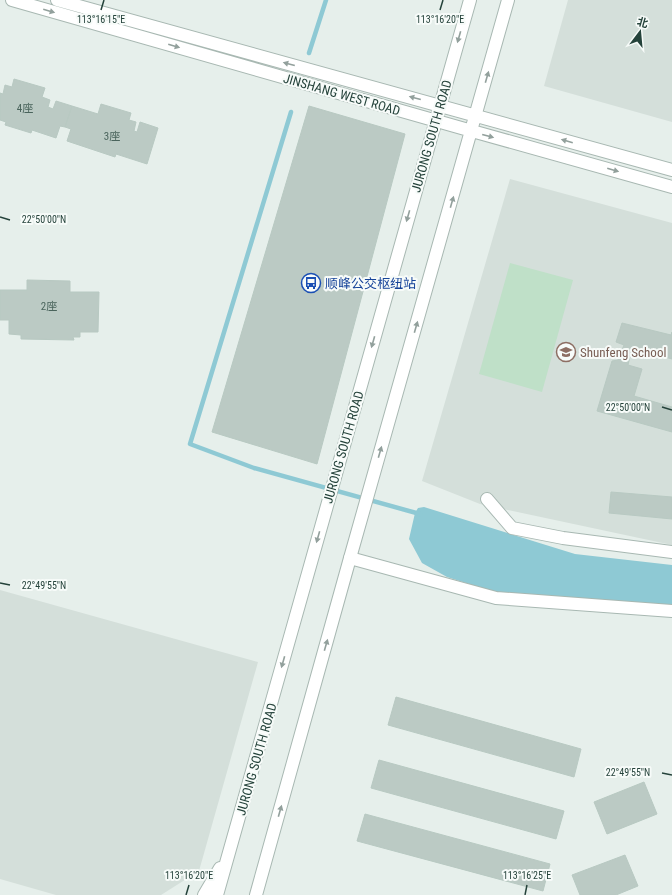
<svg xmlns="http://www.w3.org/2000/svg" width="672" height="895" font-family="'Roboto Condensed','Noto Sans SC',sans-serif">
  <rect width="100%" height="100%" fill="#e6efeb"/>
  <!-- built -->
  <path fill="#d4dfda" d="M568,0H672V122L544,86Z
    M510,179L672,223V545L480,504L422,481Z
    M0,590L258,662L199,871L161,895H56L0,879Z"/>
  <!-- green -->
  <path fill="#bfe0c8" d="M510,263L573,280L542,392L479,374Z"/>
  <!-- water -->
  <path fill="#8ec9d4" d="M424,507L575,554L672,565V607L510,597L447,577L422,563L409,539L415,513L418,508Z"/>
  <g fill="none" stroke-linecap="round" stroke-linejoin="round">
    <!-- stream -->
    <path stroke="#8ec9d4" stroke-width="4.5" d="M309,53L326,0
      M291,112L190,444L254,468L420,514"/>
  </g>
  <!-- building -->
  <path fill="#bbcac4" stroke="#b8c9c2" d="M14,79L45,88L42,97L50,100L48,107L53,109L56,101L72,106L65,127L60,126L56,138L32,130L31,133L5,125L6,122L0,120V93L3,94L5,85L12,87Z
    M101,104L131,113L129,120L136,122L134,131L137,132L140,122L158,128L147,164L116,154L115,157L67,141L71,129L65,127L72,106L98,114Z
    M309,106L405,134L317,464L212,432Z
    M27,280L70,281V292H99L98,332H80V337H73L74,340L21,339V335L9,334V320H0V290H27Z
    M622,323L671,335L672,332V359L632,348L628,365L642,369L634,396L672,407V432L597,411L612,361L618,360L624,345L616,342Z
    M611,492L672,497V519L609,513Z
    M396,697L581,749L574,777L388,725Z
    M379,760L564,811L556,839L371,788Z
    M644,782L657,814L607,834L594,802Z
    M365,814L550,864L543,891L357,841Z
    M625,855L638,886L616,895H580L572,875Z"/>
  <g fill="none" stroke-linecap="round" stroke-linejoin="round">
    <defs>
      <path id="minor" d="M487,499L512,528L563,538L672,552
        M350,558L496,598L672,611"/>
      <path id="tertiary" d="M12,0L472,131L672,187
        M57,0L672,170
        M204,895L220,868
        M217,895L470,0
        M256,895L350,558L508,0"/>
    </defs>
    <!-- minor casing -->
    <use href="#minor" stroke="#a8b8b2" stroke-width="14"/>
    <!-- tertiary casing -->
    <use href="#tertiary" stroke="#a8b8b2" stroke-width="14"/>
    <!-- minor -->
    <use href="#minor" stroke="#fff" stroke-width="12"/>
    <!-- tertiary -->
    <use href="#tertiary" stroke="#fff" stroke-width="12"/>
  </g>
  <!-- one-way arrows -->
  <defs><path id="oneway-solid" d="M-6-.8H1V-3.2L6.5 0L1 3.2V.8H-6Z"/></defs>
  <g fill="#92a09c">
    <use href="#oneway-solid" transform="translate(49 11) rotate(16)"/>
    <use href="#oneway-solid" transform="translate(459 37) rotate(106)"/>
    <use href="#oneway-solid" transform="translate(174 46) rotate(16)"/>
    <use href="#oneway-solid" transform="translate(289 64) rotate(-165)"/>
    <use href="#oneway-solid" transform="translate(487 77) rotate(-74)"/>
    <use href="#oneway-solid" transform="translate(415 98) rotate(-165)"/>
    <use href="#oneway-solid" transform="translate(488 136) rotate(15)"/>
    <use href="#oneway-solid" transform="translate(567 141) rotate(-164)"/>
    <use href="#oneway-solid" transform="translate(613 170) rotate(16)"/>
    <use href="#oneway-solid" transform="translate(452 202) rotate(-74)"/>
    <use href="#oneway-solid" transform="translate(408 216) rotate(106)"/>
    <use href="#oneway-solid" transform="translate(416 327) rotate(-74)"/>
    <use href="#oneway-solid" transform="translate(373 342) rotate(106)"/>
    <use href="#oneway-solid" transform="translate(380 452) rotate(-74)"/>
    <use href="#oneway-solid" transform="translate(318 537) rotate(106)"/>
    <use href="#oneway-solid" transform="translate(326 645) rotate(-74)"/>
    <use href="#oneway-solid" transform="translate(283 662) rotate(106)"/>
    <use href="#oneway-solid" transform="translate(280 811) rotate(-74)"/>
  </g>
  <!-- ticks -->
  <path fill="none" stroke="#24423a" stroke-width="1.5" d="M101,10L104,0M440,10L443,0M0,217L10,220M662,407L672,410M0,583L10,585M662,773L672,775M186,895L189,885M525,895L527,885"/>
  <!-- icons -->
  <defs>
    <symbol id="bus-ring" viewBox="-11 -11 22 22"><circle r="9.5" fill="#f7fbf9" stroke="#1a4fb4" stroke-width="1.5"/><path d="M-5-6H5V4H4V6H2V4H-2V6H-4V4H-5ZM-3.5-4V0h7V-4ZM-3.5 1.2v1.5H-2V1.2ZM2 1.2v1.5H3.5V1.2Z" fill="#1a4fb4"/></symbol>
    <symbol id="school-ring" viewBox="-11 -11 22 22"><circle r="9.5" fill="#f7fbf9" stroke="#8d6e63" stroke-width="1.5"/><path d="M0-5L7-2L0 1L-7-2ZM-4 1L0 2.5L4 1V4Q0 6-4 4Z" fill="#8d6e63"/></symbol>
  </defs>
  <g fill-rule="evenodd">
    <use href="#bus-ring" x="300" y="272" width="22" height="22"/>
    <use href="#school-ring" x="555" y="341" width="22" height="22"/>
  </g>
  <g text-anchor="middle" stroke-width="4" stroke-linejoin="round" paint-order="stroke">
    <!-- number labels -->
    <g font-size="11" fill="#4a645c">
      <text x="25" y="112">4座</text>
      <text x="112" y="140">3座</text>
      <text x="49" y="310">2座</text>
    </g>
    <!-- street labels -->
    <g font-size="13" fill="#24423a" stroke="#f7fbf9">
      <text transform="translate(342 94) rotate(16)" y="5">JINSHANG WEST ROAD</text>
      <text transform="translate(431 136) rotate(-74)" y="5">JURONG SOUTH ROAD</text>
      <text transform="translate(343 447) rotate(-74)" y="5">JURONG SOUTH ROAD</text>
      <text transform="translate(256 759) rotate(-74)" y="5">JURONG SOUTH ROAD</text>
    </g>
    <!-- transit labels -->
    <g font-size="13" fill="#164399" stroke="#f7fbf9" text-anchor="start">
      <text x="325" y="288">顺峰公交枢纽站</text>
    </g>
    <!-- education labels -->
    <g font-size="13" fill="#785e54" stroke="#f7fbf9" text-anchor="start">
      <text x="580" y="357">Shunfeng School</text>
    </g>
  </g>
  <g font-size="10" text-anchor="middle" fill="#24423a" stroke="#f7fbf9" stroke-width="4" stroke-linejoin="round" paint-order="stroke">
    <text x="101" y="23">113°16'15"E</text>
    <text x="440" y="23">113°16'20"E</text>
    <text x="44" y="223">22°50'00"N</text>
    <text x="628" y="411">22°50'00"N</text>
    <text x="44" y="589">22°49'55"N</text>
    <text x="628" y="776">22°49'55"N</text>
    <text x="189" y="879">113°16'20"E</text>
    <text x="527" y="879">113°16'25"E</text>
  </g>
  <!-- north arrow -->
  <g transform="translate(640 32) rotate(16)" stroke="#f7fbf9" stroke-width="3" paint-order="stroke">
  <path d="M0-3L7 15L0 10L-7 15Z" fill="#24423a"/>
  <text y="-6" font-size="11" font-weight="bold" text-anchor="middle" fill="#24423a">北</text>
  </g>
</svg>
